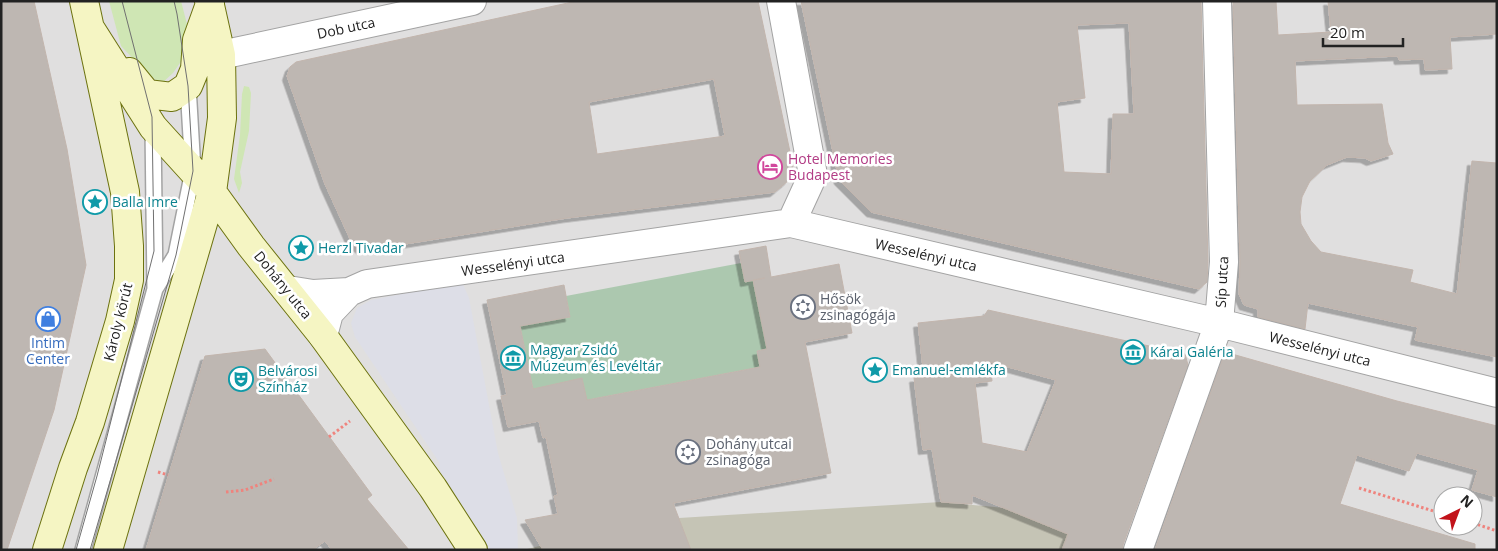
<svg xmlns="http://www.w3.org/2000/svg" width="1498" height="551" font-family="'Open Sans',sans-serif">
  <defs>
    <filter id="shadow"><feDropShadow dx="-4.5" dy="4.5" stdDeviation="0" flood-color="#0004"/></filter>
  </defs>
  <rect width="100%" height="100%" fill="#f1eee9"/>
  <!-- residential -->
  <path fill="#e0dfdf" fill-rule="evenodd" d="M1,1H1497V550H1ZM1443,496H1473V526H1443Z"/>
  <!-- construction -->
  <path fill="#c5c4b5" d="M941,502L1005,508L1107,550L527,549L599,532L679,518Z"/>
  <!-- grass -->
  <path fill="#cfe6b4" d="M109,1H181L188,28L191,47L173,73L161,84L147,73L121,46Z
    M244,86L249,87L251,93L249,131L240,172L242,183L239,193L234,179L240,135L242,94Z"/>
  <!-- cemetery -->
  <path fill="#acc8af" d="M741,263L745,281L753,280L767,349L757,351L760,367L587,400L533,389L520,326L570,317L566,296Z"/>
  <!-- plaza -->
  <path fill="#dddee7" d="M462,282L469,298L498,453L517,518L518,550H485L442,480L439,462L355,337L351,323L357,308L371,300Z"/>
  <!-- building -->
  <path fill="#beb7b2" stroke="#c2b5ad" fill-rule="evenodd" filter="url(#shadow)" d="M1,1H34L67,149L86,265L54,410L7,550H1Z
    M577,1H758L793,166L789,180L775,192L567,218L374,249H361L351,241L325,184L287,76L290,67L296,62ZM714,79L725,136L597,154L589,102Z
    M801,1H1201L1208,262L1207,282L1199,289L871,212L839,180ZM1129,23L1134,114H1113L1111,174L1064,172L1057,102L1085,98L1077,25Z
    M1233,1H1276L1278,35L1331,32L1328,1H1497V34L1450,37L1452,69L1425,70L1424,59L1399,60L1398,56L1295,61L1297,105L1382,104L1388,143L1393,154L1371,161L1365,158L1347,157L1327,165L1310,181L1302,197L1300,212L1301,224L1311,241L1321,252L1413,270L1410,282L1457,294L1472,161L1497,163V357L1415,340L1418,327L1308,303L1305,329L1258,317V309L1244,305L1239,294L1240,262Z
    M766,246L771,277L839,264L852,333L805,342L831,473L673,503L691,550H543L525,520L558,514L554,496L558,495L546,437L543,438L539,421L508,427L501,396L507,395L487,300L564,285L570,317L520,326L533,389L582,378L587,400L760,367L757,351L767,349L753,280L765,278L745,282L739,251Z
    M988,310L1185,354L1188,365L1123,545V550H1062L1068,534L972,495V504L941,502L932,449L923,450L914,378L924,377L918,323L984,316ZM990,362L1056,380L1027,452L982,443L975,383L992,381Z
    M265,349L372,495L367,499L409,550H332L325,541L312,550H146L205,356Z
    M1225,352L1397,401L1497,426V497L1472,490L1478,470L1417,453L1409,471L1357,455L1340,504L1475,544V550H1155Z"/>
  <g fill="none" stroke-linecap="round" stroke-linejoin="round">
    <defs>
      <path id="lane" d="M155,289L176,255L193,171L188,86
        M83,550L155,289L153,128"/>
      <path id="street" d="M781,1L813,175L791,223
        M221,55L472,1
        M288,290L313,294L349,292L367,284L791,223L1219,323L1497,393
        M323,336L329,313L349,292
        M1138,550L1219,323L1224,262L1217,1"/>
      <path id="secondary" d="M90,28L153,127L212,192L251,246L323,336L433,488L473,550
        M129,72L147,94L172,97L188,86L195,69L197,40L210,4
        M47,550L73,468L90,422L120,321L129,280V246L125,192L84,1
        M108,550L212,192L222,118L221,55L209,1"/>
    </defs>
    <!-- lane casing -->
    <use href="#lane" stroke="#a3a3a3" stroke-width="18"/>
    <!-- street casing -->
    <use href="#street" stroke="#a3a3a3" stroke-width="30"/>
    <!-- secondary casing -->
    <use href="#secondary" stroke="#6c720f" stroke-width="30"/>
    <!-- path -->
    <path stroke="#ef837d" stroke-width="3" stroke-dasharray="2.5 2.5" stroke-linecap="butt" d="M329,437L350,421
      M158,472L168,475
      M1359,488L1443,514
      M226,492L245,490L274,479
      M1473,523L1497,531"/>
    <!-- lane -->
    <use href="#lane" stroke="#fff" stroke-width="15"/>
    <!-- street -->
    <use href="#street" stroke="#fff" stroke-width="28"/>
    <!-- secondary -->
    <use href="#secondary" stroke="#f5f5c3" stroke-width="28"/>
    <!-- tram -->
    <path stroke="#707070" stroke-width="1" d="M76,550L97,476L154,251L152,117L122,1
      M90,550L176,255L193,171L188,86L177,14L174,1"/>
  </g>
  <!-- icons -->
  <defs>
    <symbol id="hotel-ring" viewBox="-11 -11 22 22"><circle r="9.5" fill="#fff" stroke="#d1479c" stroke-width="1.5"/><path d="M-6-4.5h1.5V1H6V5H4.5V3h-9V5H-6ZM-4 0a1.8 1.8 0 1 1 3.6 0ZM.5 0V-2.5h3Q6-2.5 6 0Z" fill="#d1479c"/></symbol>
    <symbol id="sight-ring" viewBox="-11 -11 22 22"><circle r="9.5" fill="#fff" stroke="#0f9aa8" stroke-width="1.5"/><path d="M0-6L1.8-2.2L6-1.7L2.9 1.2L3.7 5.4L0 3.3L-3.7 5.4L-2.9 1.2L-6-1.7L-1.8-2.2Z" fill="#0f9aa8"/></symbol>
    <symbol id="synagogue-ring" viewBox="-11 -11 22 22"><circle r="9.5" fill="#fff" stroke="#6b7280" stroke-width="1.5"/><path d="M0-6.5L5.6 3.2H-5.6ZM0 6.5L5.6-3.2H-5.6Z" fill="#6b7280"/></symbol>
    <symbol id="shop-ring" viewBox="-11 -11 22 22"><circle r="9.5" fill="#fff" stroke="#3f7fe0" stroke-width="1.5"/><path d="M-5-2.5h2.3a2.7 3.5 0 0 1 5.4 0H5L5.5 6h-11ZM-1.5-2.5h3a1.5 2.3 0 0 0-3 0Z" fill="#3f7fe0"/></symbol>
    <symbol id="museum-ring" viewBox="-11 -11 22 22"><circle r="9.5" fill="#fff" stroke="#0f9aa8" stroke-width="1.5"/><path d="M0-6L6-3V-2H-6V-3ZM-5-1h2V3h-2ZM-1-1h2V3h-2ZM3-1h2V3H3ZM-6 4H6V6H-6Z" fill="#0f9aa8"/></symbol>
    <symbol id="theatre-ring" viewBox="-11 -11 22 22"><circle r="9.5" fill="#fff" stroke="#0f9aa8" stroke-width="1.5"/><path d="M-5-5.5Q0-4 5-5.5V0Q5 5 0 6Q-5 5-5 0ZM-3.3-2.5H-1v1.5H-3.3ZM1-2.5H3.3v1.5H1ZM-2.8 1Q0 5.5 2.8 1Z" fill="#0f9aa8"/></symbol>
  </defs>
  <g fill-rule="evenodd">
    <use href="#hotel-ring" x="756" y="153" width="28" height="28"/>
    <use href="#sight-ring" x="81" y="188" width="28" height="28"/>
    <use href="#sight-ring" x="287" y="234" width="28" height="28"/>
    <use href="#synagogue-ring" x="789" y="293" width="28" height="28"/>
    <use href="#shop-ring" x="34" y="305" width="28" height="28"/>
    <use href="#museum-ring" x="1119" y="338" width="28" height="28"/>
    <use href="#museum-ring" x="499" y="344" width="28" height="28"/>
    <use href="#sight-ring" x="861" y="356" width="28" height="28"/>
    <use href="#theatre-ring" x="227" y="365" width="28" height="28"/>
    <use href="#synagogue-ring" x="674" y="438" width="28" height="28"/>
  </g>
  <g text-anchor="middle" stroke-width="5" stroke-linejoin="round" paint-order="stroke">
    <!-- street labels -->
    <g font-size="14" fill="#222" stroke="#fff">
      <text transform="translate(346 28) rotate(-12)" y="5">Dob utca</text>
      <text transform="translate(926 255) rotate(13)" y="5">Wesselényi utca</text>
      <text transform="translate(513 264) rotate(-8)" y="5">Wesselényi utca</text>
      <text transform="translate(1222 282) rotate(-87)" y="5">Síp utca</text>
      <text transform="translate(283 285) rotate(51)" y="5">Dohány utca</text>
      <text transform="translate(118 322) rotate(-76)" y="5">Károly körút</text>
      <text transform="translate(1320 349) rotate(14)" y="5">Wesselényi utca</text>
    </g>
    <!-- hotel labels -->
    <g font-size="14" fill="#b23c85" stroke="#fff" text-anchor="start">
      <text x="788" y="164">Hotel Memories<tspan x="788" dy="16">Budapest</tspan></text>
    </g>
    <!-- culture labels -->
    <g font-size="14" fill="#0d838f" stroke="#fff" text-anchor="start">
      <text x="112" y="207">Balla Imre</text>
      <text x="318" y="253">Herzl Tivadar</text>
      <text x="530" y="355">Magyar Zsidó<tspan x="530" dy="16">Múzeum és Levéltár</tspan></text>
      <text x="1150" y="357">Kárai Galéria</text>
      <text x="892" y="375">Emanuel-emlékfa</text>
      <text x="258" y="376">Belvárosi<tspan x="258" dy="16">Színház</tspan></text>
    </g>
    <!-- worship labels -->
    <g font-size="14" fill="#5b616d" stroke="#fff" text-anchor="start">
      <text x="820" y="304">Hősök<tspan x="820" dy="16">zsinagógája</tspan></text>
      <text x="706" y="449">Dohány utcai<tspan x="706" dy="16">zsinagóga</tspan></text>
    </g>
    <!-- shop labels -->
    <g font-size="14" fill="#366cbe" stroke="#fff">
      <text x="48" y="348">Intim<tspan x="48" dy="16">Center</tspan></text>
    </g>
  </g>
  <!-- border -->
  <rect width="1498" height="551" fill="none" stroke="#222222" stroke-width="5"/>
  <!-- north arrow -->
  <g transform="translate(1458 511) rotate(42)"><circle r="24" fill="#ffffff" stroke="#a7a7a7"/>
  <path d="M0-4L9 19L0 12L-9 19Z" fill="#c2121a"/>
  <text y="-8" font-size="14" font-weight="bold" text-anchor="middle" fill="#222222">N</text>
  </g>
  <!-- scale -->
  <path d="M1323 38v8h80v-8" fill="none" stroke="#222222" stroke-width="2.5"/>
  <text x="1330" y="38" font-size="15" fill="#222222" stroke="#ffffff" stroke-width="4" paint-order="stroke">20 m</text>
</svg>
